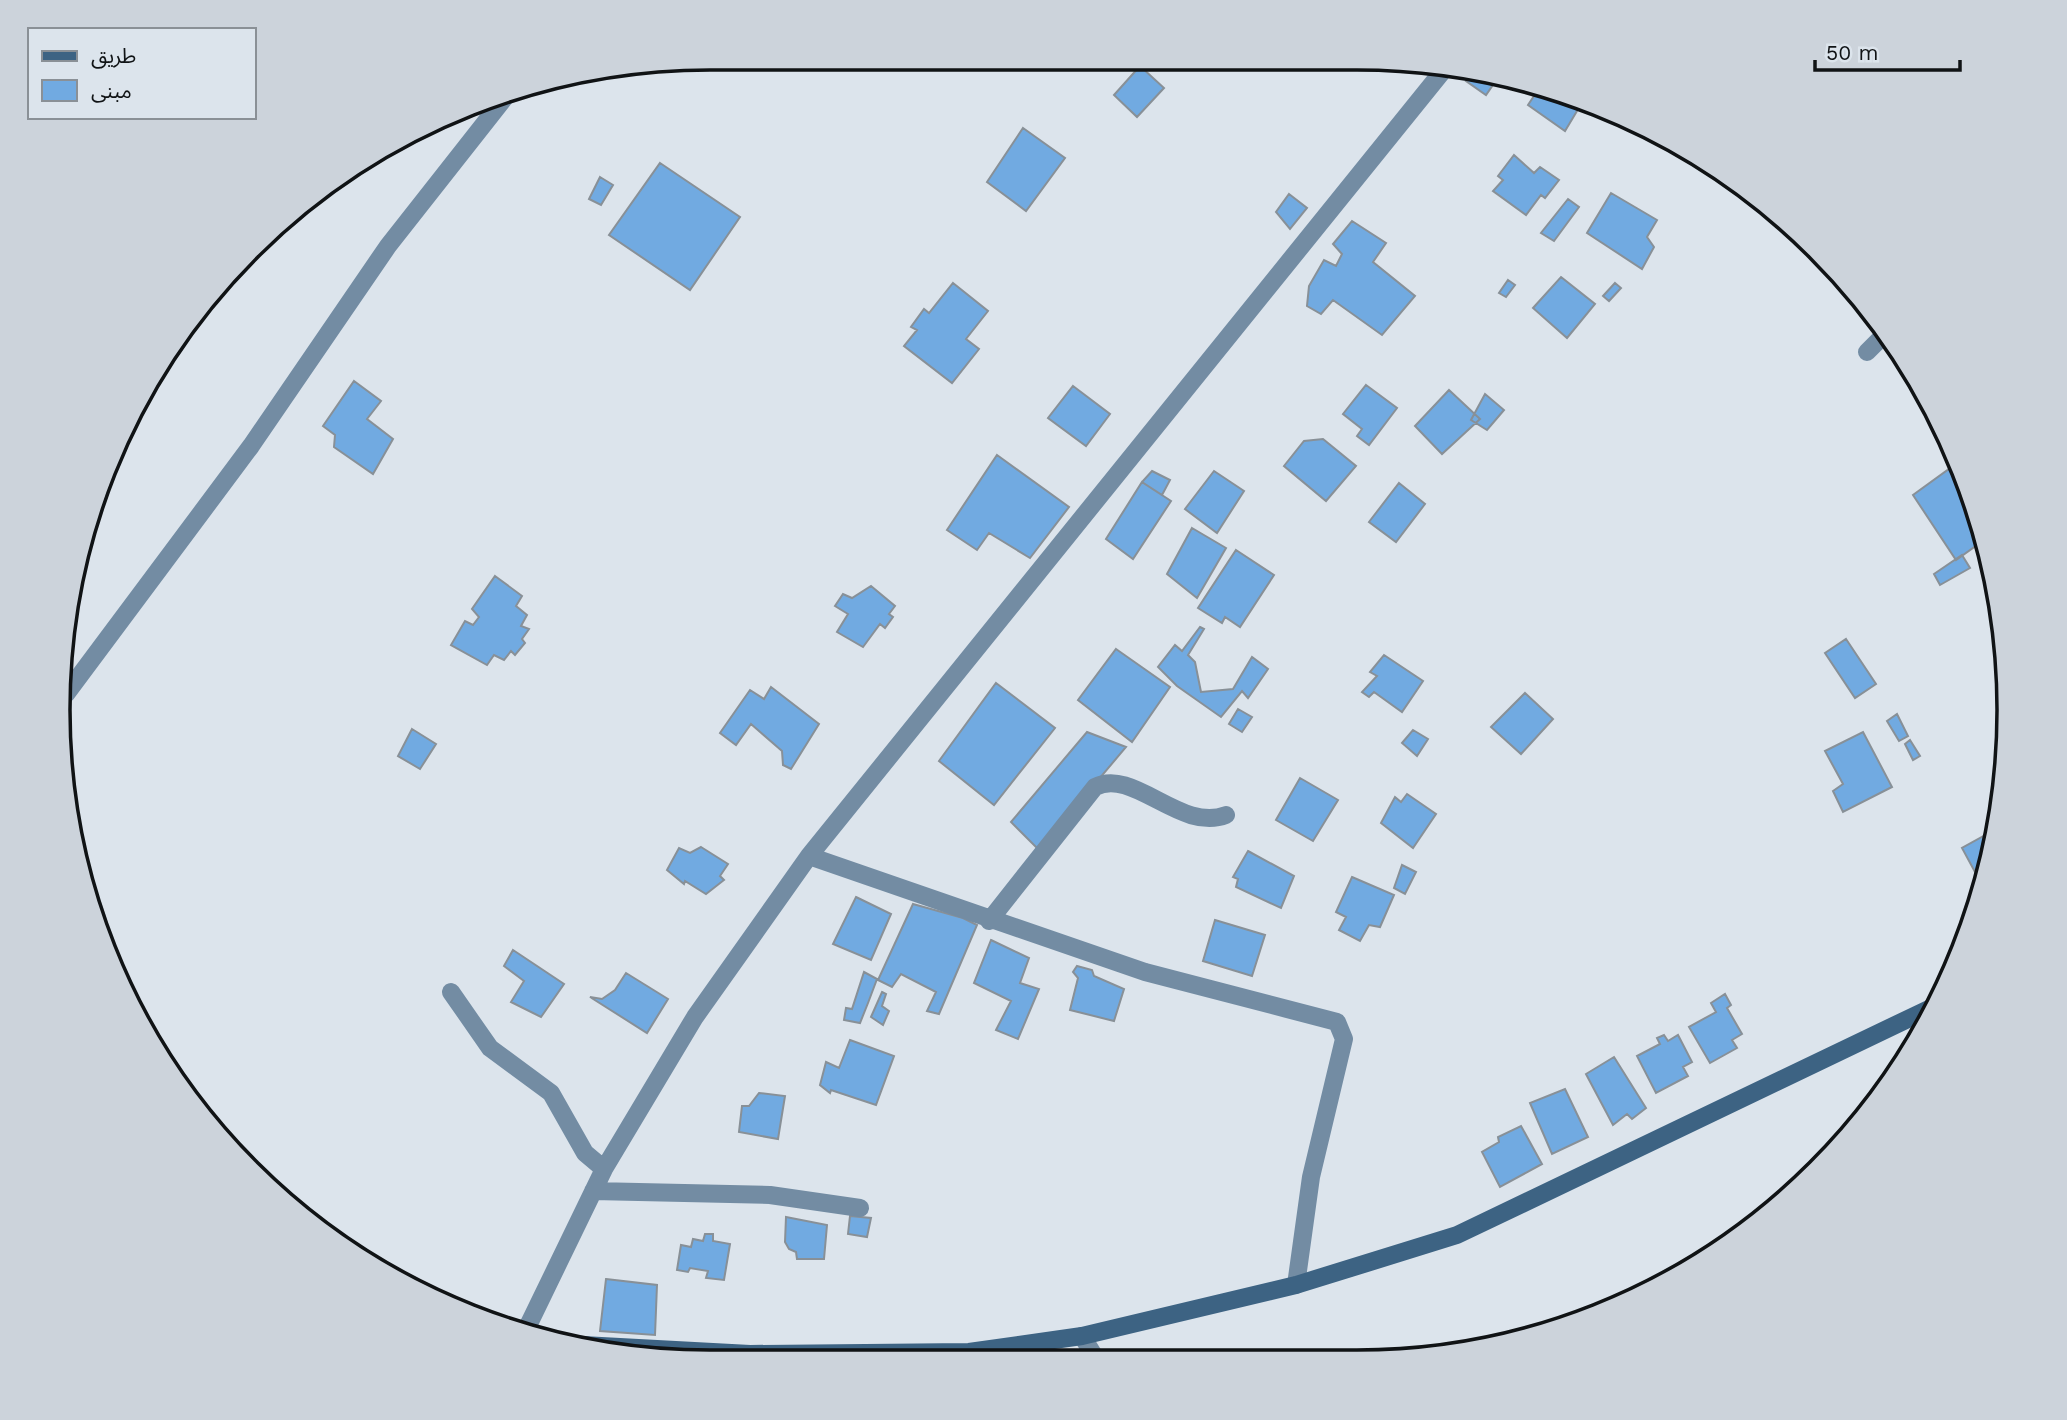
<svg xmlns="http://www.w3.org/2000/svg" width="2067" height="1420" font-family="'Work Sans','Noto Sans Arabic',sans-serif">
  <rect width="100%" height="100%" fill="#dce4ec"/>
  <!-- building -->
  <path fill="#71aae1" stroke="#889097" stroke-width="2" d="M1140,66L1164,88L1137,117L1114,95Z
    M1476,69L1499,76L1486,95L1466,81Z
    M1538,90L1580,106L1565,131L1528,105Z
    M1023,128L1065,158L1026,211L987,182Z
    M1514,155L1534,173L1540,167L1559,180L1545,198L1541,195L1526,215L1493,191L1503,180L1498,176Z
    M660,163L740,217L690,290L609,235Z
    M600,177L613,185L601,205L589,199Z
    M1611,193L1657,220L1647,237L1654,247L1642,269L1587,233Z
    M1289,194L1307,208L1290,229L1276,212Z
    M1568,199L1579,207L1554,241L1541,233Z
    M1352,221L1386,243L1373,262L1415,296L1382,335L1333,300L1321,314L1307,306L1309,286L1324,260L1336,266L1342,254L1333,244Z
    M1561,277L1595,304L1567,338L1533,308Z
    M1508,280L1515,285L1506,297L1499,293Z
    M953,283L988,311L966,339L979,349L952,383L904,346L917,330L911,327L924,309L929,313Z
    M1615,283L1621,288L1609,301L1603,296Z
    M354,381L381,401L367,419L393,439L373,474L334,447L335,435L323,426Z
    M1366,385L1397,408L1369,445L1357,436L1362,429L1343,414Z
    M1073,386L1110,414L1086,446L1048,418Z
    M1449,390L1480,419L1442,454L1415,426Z
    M1485,394L1504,410L1487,430L1471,420Z
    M1323,439L1356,466L1326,501L1284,466L1304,441Z
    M997,455L1069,507L1030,558L989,533L977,550L947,530Z
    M1960,461L1984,540L1956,560L1913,495Z
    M1152,471L1170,480L1162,495L1142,482Z
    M1214,471L1244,491L1217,533L1185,509Z
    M1142,482L1171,501L1133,559L1106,539Z
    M1399,483L1425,504L1396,542L1369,522Z
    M1192,528L1226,548L1197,598L1167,574Z
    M1236,550L1274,575L1240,627L1225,617L1222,623L1198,608Z
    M1962,555L1970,568L1940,585L1934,574Z
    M495,576L522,596L516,606L527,615L521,626L529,629L522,639L525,643L515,655L511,651L504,660L494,655L487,665L451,645L465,621L473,625L479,617L472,609Z
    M871,586L895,606L889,614L893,617L885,628L880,624L863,647L837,632L848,614L835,606L843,594L852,598Z
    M1200,627L1204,629L1188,655L1195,662L1201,692L1233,689L1252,657L1268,669L1248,698L1242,691L1221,717L1177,686L1158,667L1175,645L1182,651Z
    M1846,639L1876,684L1855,698L1825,653Z
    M1116,649L1170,687L1132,742L1078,700Z
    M1384,655L1423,681L1402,712L1374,692L1369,697L1362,692L1377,676L1370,672Z
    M996,683L1055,728L994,805L939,761Z
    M771,687L819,724L791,769L783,765L782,751L751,724L736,745L720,733L750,690L764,699Z
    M1525,693L1553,719L1521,754L1491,727Z
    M1238,709L1252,717L1242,732L1229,724Z
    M1897,714L1908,736L1899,741L1887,721Z
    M412,729L436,744L420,769L398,756Z
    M1413,730L1428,739L1417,756L1402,743Z
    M1087,732L1126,747L1039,850L1011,822Z
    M1863,732L1892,787L1843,812L1833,791L1843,784L1825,751Z
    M1910,740L1920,756L1913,760L1905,744Z
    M1300,778L1338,800L1313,841L1276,820Z
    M1407,794L1436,814L1413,848L1381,823L1395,797L1401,802Z
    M1998,828L1997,838L1982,885L1962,848Z
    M701,847L728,864L720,876L724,880L706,894L685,881L684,884L667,870L679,848L690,853Z
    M1248,851L1294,876L1281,908L1236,887L1238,879L1233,877Z
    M1402,865L1416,872L1405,894L1394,888Z
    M1352,877L1394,895L1380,927L1369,925L1360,941L1339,930L1346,917L1336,912Z
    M856,897L891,914L871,960L833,944Z
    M913,904L963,918L977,925L939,1014L927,1011L936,992L901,974L892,987L878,980Z
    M1215,920L1265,935L1252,976L1203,961Z
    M991,940L1029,958L1020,983L1039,989L1018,1039L996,1030L1011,1001L974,983Z
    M513,950L564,984L541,1017L511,1002L524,981L504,966Z
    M1077,966L1092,970L1094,976L1124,989L1114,1021L1070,1010L1078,978L1073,972Z
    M864,972L877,979L868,1003L860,1023L844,1020L846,1008L852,1009Z
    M626,973L668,999L647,1033L590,997L602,999L615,990Z
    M882,992L886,994L882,1006L889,1011L883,1025L871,1017Z
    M1725,994L1731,1005L1727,1008L1742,1034L1732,1040L1737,1048L1710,1063L1689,1027L1716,1012L1711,1003Z
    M1664,1035L1668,1041L1678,1035L1692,1062L1683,1067L1688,1076L1656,1093L1637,1056L1660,1044L1657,1038Z
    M850,1040L894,1056L876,1105L831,1090L830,1093L820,1085L826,1062L839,1068Z
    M1614,1057L1646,1108L1632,1119L1627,1114L1613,1125L1586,1074Z
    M1565,1089L1588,1137L1552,1154L1530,1103Z
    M759,1093L785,1096L778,1139L739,1132L742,1106H749Z
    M1521,1126L1542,1164L1500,1187L1482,1152L1499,1142L1498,1137Z
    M850,1216L871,1218L867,1237L848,1234Z
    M786,1217L827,1225L824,1259H797L796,1252L789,1249L785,1242Z
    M705,1234H713V1241L730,1244L724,1280L706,1278L708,1271L690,1268L688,1272L677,1270L681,1245L691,1247L693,1239L703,1241Z
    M606,1279L657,1285L655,1335L600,1331Z"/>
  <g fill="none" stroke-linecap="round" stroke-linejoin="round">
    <!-- street -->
    <path stroke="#738ca3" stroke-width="18" d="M1867,352L1887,332
      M66,694L251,446L388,246L506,96
      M809,856L1145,972L1337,1022L1344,1039L1311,1177L1296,1285
      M989,921L1095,787C1133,767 1181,833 1226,815
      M451,992L490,1048L551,1093L585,1153L604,1169
      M593,1191L770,1195L860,1208
      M525,1332L604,1169L695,1017L809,856L1446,67
      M1082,1336L1098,1362"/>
    <!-- secondary -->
    <path stroke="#3d6383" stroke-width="18" d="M564,1344L750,1354L969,1352L1082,1336L1296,1285L1457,1235L1935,1006"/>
  </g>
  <!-- crop -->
  <path d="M0 0H2067V1420H0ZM710 70H1357A640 640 0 0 1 1997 710V710A640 640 0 0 1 1357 1350H710A640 640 0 0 1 70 710V710A640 640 0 0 1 710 70Z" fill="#ccd3db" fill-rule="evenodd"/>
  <path fill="none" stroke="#101315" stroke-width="3.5" d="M710 70H1357A640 640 0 0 1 1997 710V710A640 640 0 0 1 1357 1350H710A640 640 0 0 1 70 710V710A640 640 0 0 1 710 70Z"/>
  <!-- legend -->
  <rect x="28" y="28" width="228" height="91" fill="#dce4ec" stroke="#8a9096" stroke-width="2"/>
  <rect x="42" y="51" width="35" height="10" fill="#3d6383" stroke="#8a9096" stroke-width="2"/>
  <text x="91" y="63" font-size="21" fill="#101315">طريق</text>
  <rect x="42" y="80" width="35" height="21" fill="#71aae1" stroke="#8a9096" stroke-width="2"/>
  <text x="91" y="98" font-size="21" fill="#101315">مبنى</text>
  <!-- scale -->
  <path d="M1815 60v10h145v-10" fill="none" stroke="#101315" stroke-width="3.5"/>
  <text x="1826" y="60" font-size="21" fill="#101315" stroke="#dce4ec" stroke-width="5" paint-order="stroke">50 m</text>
</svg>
